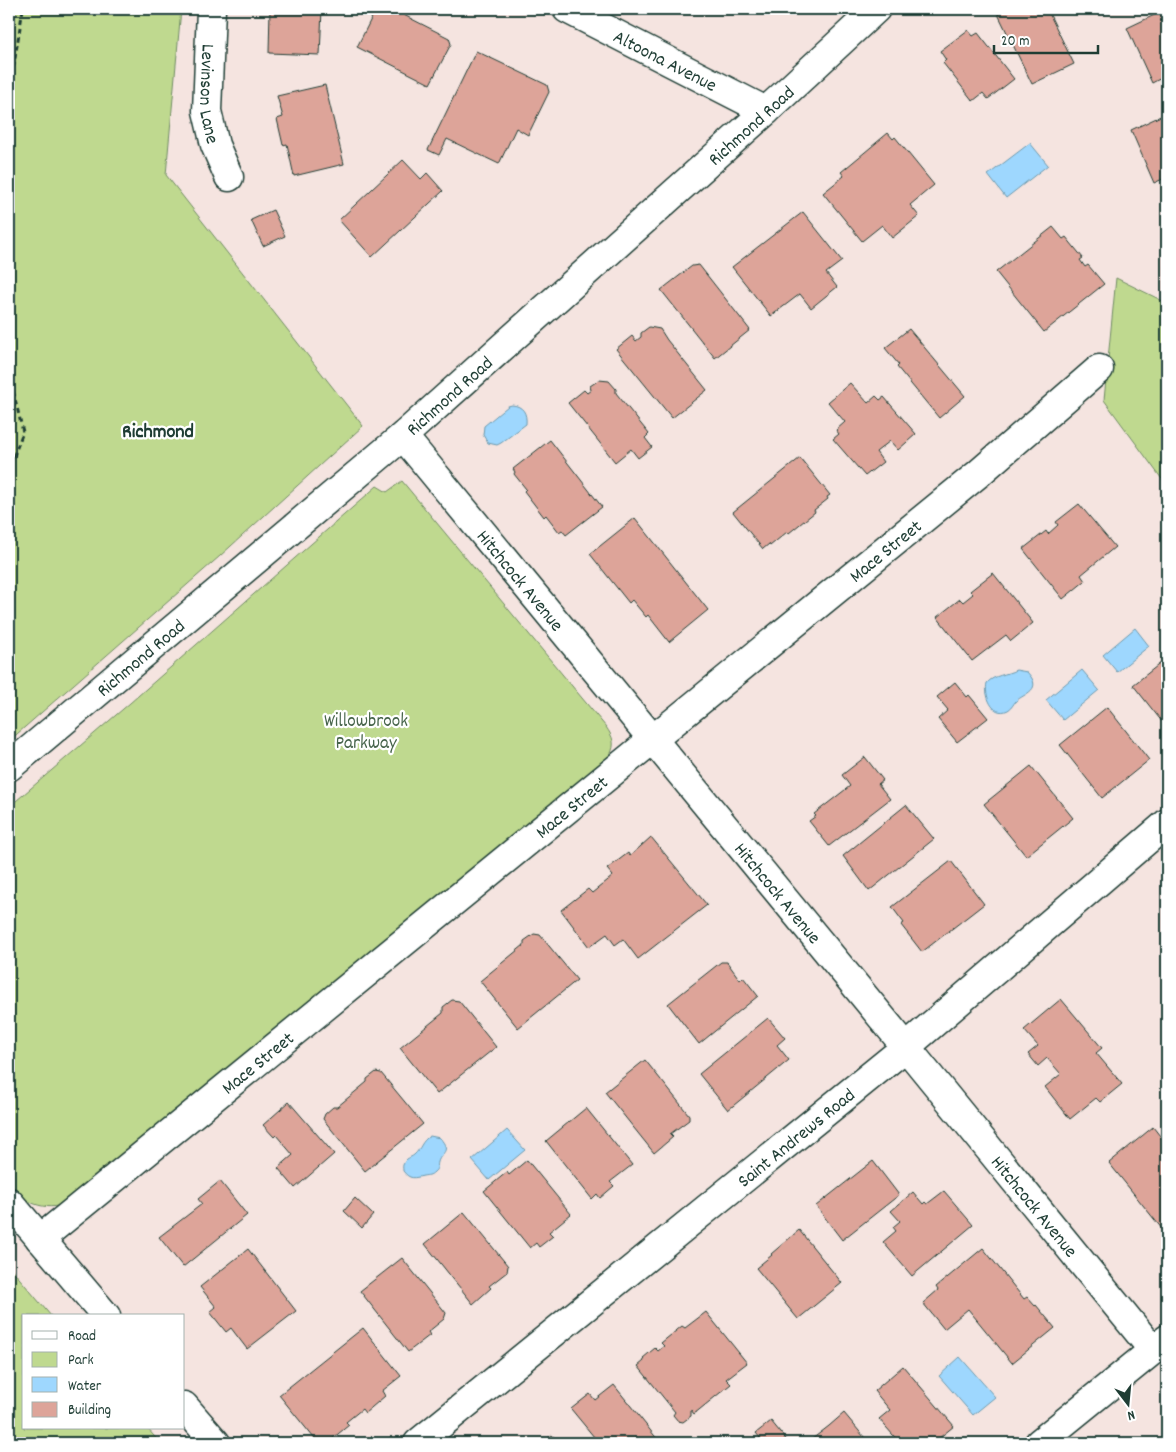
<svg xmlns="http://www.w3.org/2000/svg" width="1176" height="1452" font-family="Dekko,sans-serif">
  <rect width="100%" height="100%" fill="#f5e4e0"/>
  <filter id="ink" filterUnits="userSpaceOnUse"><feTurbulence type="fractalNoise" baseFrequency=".02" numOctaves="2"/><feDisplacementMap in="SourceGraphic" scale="10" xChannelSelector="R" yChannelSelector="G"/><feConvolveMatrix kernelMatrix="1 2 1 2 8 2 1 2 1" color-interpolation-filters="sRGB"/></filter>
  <g filter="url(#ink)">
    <!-- green -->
    <path fill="#bfd98f" stroke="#6f8b62" d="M9,9H181L166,175L363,426L220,556L9,741Z
      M1116,278L1167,303V486L1104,400Z
      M402,481L606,727C613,737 616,744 610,755L68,1204C42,1211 26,1204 9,1184V807L130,703L377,486L387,492Z
      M9,1266L51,1316H24V1428H147L160,1443H9Z"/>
    <!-- water -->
    <path fill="#9ed7fe" stroke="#6b99ad" d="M1030,143L1048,165L1006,198L988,175Z
      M512,405C523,406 527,413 526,424L501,443L497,445L488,443L483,435L484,426L508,406Z
      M1135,628L1149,646L1117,672L1103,655Z
      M1016,670L1027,672C1044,690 1025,693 1016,701C1013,704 1012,708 1008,710C992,718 984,694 987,683C994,675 1006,675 1016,670Z
      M1082,670L1099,690L1063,720L1046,700Z
      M507,1130L525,1150L489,1180L472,1160Z
      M430,1136L440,1138C452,1152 441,1152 438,1162C437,1166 438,1169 434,1172C430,1176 428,1175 423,1176C414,1178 410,1180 403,1171C403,1167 402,1166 404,1163C406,1158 410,1158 414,1155C421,1149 421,1141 430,1136Z
      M960,1357L995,1397L973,1415L939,1376Z"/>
    <!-- building -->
    <path fill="#dda499" stroke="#1f3d34" d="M270,9H322L320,55L269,53Z
      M376,9H392L449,38L451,44L430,84L357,47Z
      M1005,9H1047L1074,64L1032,84L997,12Z
      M1167,9V75L1152,83L1127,28Z
      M968,30L973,36L978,33L1014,79L988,99L983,93L973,101L943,63L946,60L940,51Z
      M476,51L547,85L549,92L528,135L516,128L499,164L447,139L439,155L428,150Z
      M325,85L344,164L294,176L287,144L283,145L277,119L283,117L277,96Z
      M1167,113V177L1154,183L1131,130Z
      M888,133L893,139L895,137L934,185L910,205L919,216L892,238L882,225L862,241L823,193L844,176L841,172Z
      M403,160L421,179L427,173L443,191L372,257L339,220Z
      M273,210L285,236L263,246L251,220Z
      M803,212L842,261L826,273L837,287L811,308L800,294L771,316L732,267Z
      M1053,227L1063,239L1066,237L1083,258L1080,260L1085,267L1088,265L1104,284L1044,332L996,272Z
      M699,265L750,330L715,358L661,290L692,266Z
      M649,327L660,329L667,340L707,390L672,418L616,349L632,336L636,341L641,337V333Z
      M909,329L965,396L939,418L897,367L899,365L885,348Z
      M599,380L609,381L616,389V393L649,434L645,438L652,447L638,458L631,449L615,462L568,403L584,390L587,393L591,390L590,386Z
      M850,383L868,403L876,396L880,400L884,397L916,434L898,450L890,441L876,452L883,462L865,476L833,439L839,434L836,430L845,422L828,402Z
      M550,440L602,507L566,535L562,530L559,532L546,515L544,517L524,491L526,489L514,474L515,472L513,469Z
      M800,458L830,495L827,497L828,499L814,510L815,512L789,533L787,532L770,546L769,544L763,549L733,512Z
      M1079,504L1115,547L1081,575L1085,581L1063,599L1023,549L1046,531L1048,534L1058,525L1056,522Z
      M635,518L708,610L669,642L648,615L646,617L632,600L629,603L590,554Z
      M993,573L1033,623L1011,641L1006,635L972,661L937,617L960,599L963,602L973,594L970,591Z
      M1167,658V728L1133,685Z
      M955,682L967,697L969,695L988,718L957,742L938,719L948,710L937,697Z
      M1107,707L1149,760L1102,798L1060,745Z
      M865,757L883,780L878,784L890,799L829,846L809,821L816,816L814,814L850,786L842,775Z
      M1031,766L1073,818L1026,856L984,804Z
      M906,805L934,839L869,891L843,856Z
      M651,837L707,905L638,959L623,939L615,945L607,934L589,947L561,910L588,889L592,893L613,876L607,869L628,853L630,856Z
      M951,861L984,904L922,952L901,925L904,923L892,907Z
      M534,934L540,935L577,980L518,1028L480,981L524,945V941Z
      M721,962H727L740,980L743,977L758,996L699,1044L668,1004Z
      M1061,999L1102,1048L1096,1053L1122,1084L1100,1102L1096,1098L1070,1119L1045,1087L1061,1074L1047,1058L1038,1066L1028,1054L1038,1046L1024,1030Z
      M452,1000L459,1001L496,1047L437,1094L400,1048L443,1013V1007Z
      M768,1018L785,1038L777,1045L789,1060L728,1110L699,1074Z
      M645,1060L689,1115V1120L670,1134L673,1137L654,1153L605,1092Z
      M376,1072L381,1073L423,1124L365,1171L323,1119L325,1114L333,1107H337L367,1082V1079Z
      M289,1102L334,1154L295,1188L278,1168L293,1155L276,1135L274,1137L263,1125Z
      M586,1108L632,1165L610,1182L614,1186L600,1198L597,1194L592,1199L546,1141Z
      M1153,1127L1167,1145V1235L1109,1163Z
      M527,1160L571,1214L549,1232L553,1236L539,1247L536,1243L530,1248L484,1191L507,1172L509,1175Z
      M873,1161L899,1195L842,1240L816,1206Z
      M220,1181L247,1215L183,1267L159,1237L202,1204L198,1199Z
      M944,1191L973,1225L912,1276L883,1242L896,1231L893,1227L900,1221L891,1211L913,1192L923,1204L925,1202L927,1204Z
      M355,1198L373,1215L362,1228L344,1211Z
      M464,1212L508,1266L507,1272L489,1286L491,1288L473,1304L425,1244Z
      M799,1230L842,1283L798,1319L756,1268L772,1255L771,1254Z
      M983,1248L1024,1299L1027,1297L1035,1306L1036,1305L1055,1328L1012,1363L968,1309L944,1329L923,1303L938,1290L936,1287Z
      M248,1249L296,1311L247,1349L231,1328L226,1332L210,1312L216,1307L200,1287Z
      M402,1258L446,1313L444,1319L428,1332L430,1335L408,1352L360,1291Z
      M706,1312L747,1363L726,1379L731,1384L694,1414L691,1410V1416L683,1422L678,1421L673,1415L675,1412L638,1366L644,1361L643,1358L655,1348L658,1351L664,1346L661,1343L682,1326L685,1328Z
      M363,1328L401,1376L382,1391L385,1396L365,1413L362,1409L346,1422L349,1425L327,1443H318L279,1395Z
      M903,1366L954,1426L933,1443H900L879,1419L890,1410L874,1391Z
      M614,1385L658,1440L654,1443H599L571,1409L590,1394L595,1400Z
      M844,1413L869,1443H807L829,1426Z
      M771,1421L789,1443H764L756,1433Z
      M552,1435L559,1443H542Z"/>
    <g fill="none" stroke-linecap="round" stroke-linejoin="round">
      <defs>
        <g id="minor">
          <path id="s1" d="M211,9L207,111L215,145L229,177"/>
          <path id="s2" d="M567,9L766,111"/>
          <path id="s3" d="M403,436L906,1047L1153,1350"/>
          <path id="s4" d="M9,767L403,436L766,111L876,9"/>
          <path d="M9,1202L106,1316"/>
          <path id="s5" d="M40,1239L978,474L1099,369"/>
          <path d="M184,1406L216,1443"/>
          <path id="s6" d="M418,1443L906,1047L1167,823"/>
          <path d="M1039,1443L1167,1339"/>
        </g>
      </defs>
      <!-- minor casing -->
      <use href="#minor" stroke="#1f3d34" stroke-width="31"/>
      <!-- path -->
      <path stroke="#1f3d34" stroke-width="3" stroke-dasharray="5 4" stroke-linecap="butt" d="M9,94L23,9
        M9,374L23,432L9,468"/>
      <!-- minor -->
      <use href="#minor" stroke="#fff" stroke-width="28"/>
    </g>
  </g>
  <g text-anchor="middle" stroke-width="4.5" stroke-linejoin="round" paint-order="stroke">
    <!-- street labels -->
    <g font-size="19" fill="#1f3d34" stroke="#fff">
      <text dy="7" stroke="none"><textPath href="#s2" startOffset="111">Altoona Avenue</textPath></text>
      <text dy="7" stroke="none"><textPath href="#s1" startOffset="85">Levinson Lane</textPath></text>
      <text dy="7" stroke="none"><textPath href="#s4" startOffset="981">Richmond Road</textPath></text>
      <text dy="7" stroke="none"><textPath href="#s4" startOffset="576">Richmond Road</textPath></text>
      <text dy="7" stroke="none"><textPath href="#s5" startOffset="1090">Mace Street</textPath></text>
      <text dy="7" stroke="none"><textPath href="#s3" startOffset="186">Hitchcock Avenue</textPath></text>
      <text dy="7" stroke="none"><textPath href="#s4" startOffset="171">Richmond Road</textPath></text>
      <text dy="7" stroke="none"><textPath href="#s5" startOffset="685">Mace Street</textPath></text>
      <text dy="7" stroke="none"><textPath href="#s3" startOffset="591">Hitchcock Avenue</textPath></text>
      <text dy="7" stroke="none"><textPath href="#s5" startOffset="280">Mace Street</textPath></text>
      <text dy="7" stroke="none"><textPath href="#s6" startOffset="486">Saint Andrews Road</textPath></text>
      <text dy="7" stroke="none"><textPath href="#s3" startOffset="996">Hitchcock Avenue</textPath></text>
    </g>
    <!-- park labels -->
    <g font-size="19" fill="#47644b" stroke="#fff">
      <text x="366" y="726">Willowbrook<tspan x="366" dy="22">Parkway</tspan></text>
    </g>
    <!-- neighbourhood labels -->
    <g font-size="20" font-weight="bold" fill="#1f3d34" stroke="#fff">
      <text x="158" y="437">Richmond</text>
    </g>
  </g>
  <!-- margin -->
  <rect width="1176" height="1452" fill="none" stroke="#fff" stroke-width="30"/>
  <rect x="15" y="15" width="1146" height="1422" fill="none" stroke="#1f3d34" stroke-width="2" filter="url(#ink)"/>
  <!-- legend -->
  <rect x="22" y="1314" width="162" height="115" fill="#ffffff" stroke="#a5b1ae"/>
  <rect x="32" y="1331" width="25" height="8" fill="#ffffff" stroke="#a5b1ae"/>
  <text x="68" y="1340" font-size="15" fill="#1f3d34">Road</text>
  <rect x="32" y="1352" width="25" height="15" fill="#bfd98f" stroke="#a5b1ae"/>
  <text x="68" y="1364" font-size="15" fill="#1f3d34">Park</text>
  <rect x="32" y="1377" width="25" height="15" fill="#9ed7fe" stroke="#a5b1ae"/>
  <text x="68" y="1390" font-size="15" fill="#1f3d34">Water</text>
  <rect x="32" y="1402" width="25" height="15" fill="#dda499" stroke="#a5b1ae"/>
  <text x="68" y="1414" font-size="15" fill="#1f3d34">Building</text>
  <!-- north arrow -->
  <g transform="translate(1128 1404) rotate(164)" stroke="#ffffff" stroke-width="4" paint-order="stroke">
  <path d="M0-4L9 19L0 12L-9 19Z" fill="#1f3d34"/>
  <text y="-8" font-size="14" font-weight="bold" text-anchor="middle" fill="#1f3d34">N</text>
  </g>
  <!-- scale -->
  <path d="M994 45v8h104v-8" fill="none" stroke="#1f3d34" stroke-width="2.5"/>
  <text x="1001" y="45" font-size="15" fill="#1f3d34" stroke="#ffffff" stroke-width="4" paint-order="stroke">20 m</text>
</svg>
